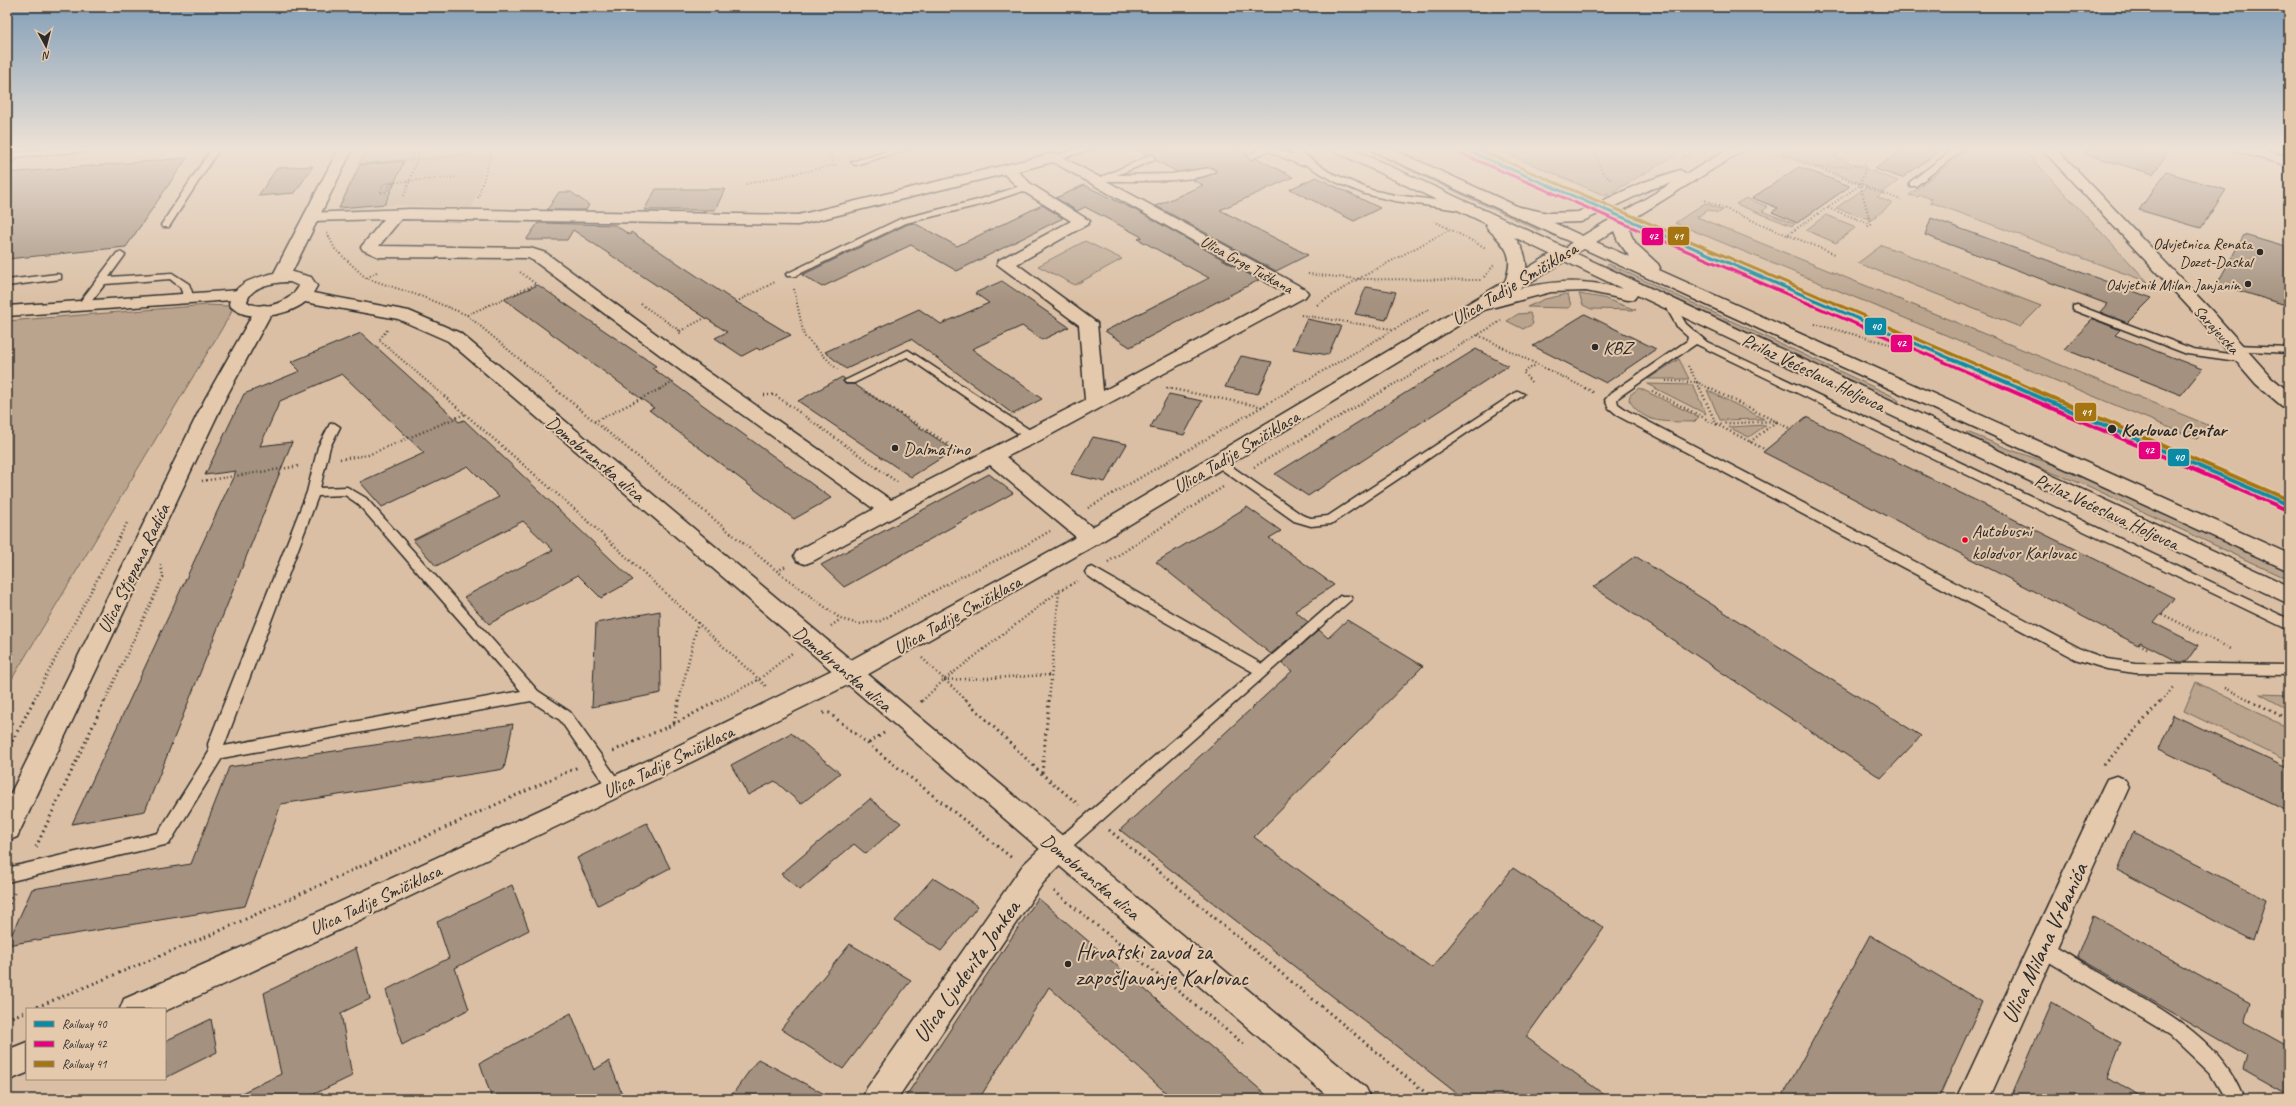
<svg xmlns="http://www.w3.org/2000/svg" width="2296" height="1106" font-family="Caveat,sans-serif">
  <rect width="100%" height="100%" fill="#dabfa4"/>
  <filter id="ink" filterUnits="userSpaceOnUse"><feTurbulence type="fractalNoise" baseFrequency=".025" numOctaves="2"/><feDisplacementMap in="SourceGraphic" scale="8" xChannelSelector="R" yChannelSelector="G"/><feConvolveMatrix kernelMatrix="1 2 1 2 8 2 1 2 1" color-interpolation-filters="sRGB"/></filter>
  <g filter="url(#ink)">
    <!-- built -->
    <path fill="#cab199" d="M365,148H491L472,208L398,205L337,211Z"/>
    <!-- green -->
    <path fill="#baa48e" stroke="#72685c" d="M367,148H417L412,159L359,164Z
      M1494,148H1687L1606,196Z
      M1789,148H1847L1834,157L1898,181L1877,197L1892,203L1872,220L1836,208L1868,186L1781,153Z
      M1970,148H2022L2148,282L1930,202L1932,199L1921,195L1917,197L1909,195Z
      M1389,158L1392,159L1544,229L1540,231L1386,159Z
      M1746,198L1768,207L1762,211L1795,224L1792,226L1736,204Z
      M1705,203L1723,210L1718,213L1708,210L1697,217L2208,425L2197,439L1675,223Z
      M1826,215L1856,227L1836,243L1806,230Z
      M1085,241L1122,259L1075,285L1038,266Z
      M1882,245L2041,306L2020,327L1858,263Z
      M1609,264L1897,398L1899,402L1893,403L1606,266Z
      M1568,294L1571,306L1568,308L1527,307L1545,299Z
      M1579,294L1603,298L1636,310L1591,309L1583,305Z
      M208,305L228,306L232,310L230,315L7,687V321Z
      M1530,313L1533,324L1523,329L1507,321L1518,314Z
      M1679,359L1689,379H1648Z
      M1647,384L1693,385L1706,414Z
      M1639,388L1695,415L1699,417L1694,422C1667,421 1645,426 1629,400L1630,395Z
      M1707,390L1764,419L1720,420Z
      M1766,425L1749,437L1728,427Z
      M1967,432L2014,451L2069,470L2289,572V580L2088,486L2010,457L1969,438L1965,434Z
      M2196,682L2289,728V762L2184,711Z
      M2260,694L2289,695V710Z"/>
    <!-- building -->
    <path fill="#a4917f" stroke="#2b2b2b" d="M1133,148H1236L1248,154L1246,156L1250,160L1256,158L1293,177L1220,210L1308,255L1276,271L1156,206L1203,185L1192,180L1208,176L1216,171L1211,167L1177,172L1155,160L1154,155H1146Z
      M1905,148H1944L1902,178L1875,169Z
      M2086,148H2171L2153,174L2085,154Z
      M187,158L126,247L7,259V173Z
      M404,161L385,204L339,208L360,165Z
      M313,166L295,193L258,196L277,168Z
      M1799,167L1850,186L1797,223L1772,212L1778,208L1752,198Z
      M2166,172L2226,190L2201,228L2139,210Z
      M1316,177L1380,208L1354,221L1290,189Z
      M1084,185L1141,213L1259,280L1130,347L1105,331L1209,278L1138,239L1142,237L1085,207L1077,211L1056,198Z
      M656,189H725L715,210H644Z
      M559,192H571L589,205L586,210H547Z
      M1042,205L1063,218L957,271L911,245L822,287L802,275L908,224L914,223L957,246Z
      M1931,218L2152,298L2127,323L2100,312L2107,304L1925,235Z
      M538,223L615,225L630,235L631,232L733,300L791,335L759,350L757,348L742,356L715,338L727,332L573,230L567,240H526Z
      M2244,235L2289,248V306L2217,284Z
      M1002,281L1069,327L1042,340L1022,326L972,349L1042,399L1013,414L911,339L846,369L825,352L919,309L941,324L989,303L975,293Z
      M538,285L656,366L652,368L831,498L794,519L649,410L654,408L504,299Z
      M1366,287L1396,292L1386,320L1355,314Z
      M1585,314L1656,349L1606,383L1533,346Z
      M1307,319L1341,326L1328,355L1293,349Z
      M2093,319L2120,330L2115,335L2202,369L2181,395L2064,349Z
      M361,333L459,422L464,420L633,580L601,598L578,575L489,624L464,597L553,550L523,521L436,566L413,540L499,497L468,466L382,507L360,482L424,453L342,374L280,401L260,446L292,442L145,811L72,824L236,471L205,475L244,394L300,371L291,362Z
      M1476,349L1508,366L1308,496L1275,474Z
      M1241,356L1272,362L1258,394L1225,387Z
      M842,377L845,379L843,381L845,384H854L954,450L911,477L798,401Z
      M1169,394L1202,401L1184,435L1150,428Z
      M1806,417L2174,598L2154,623L2198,645L2186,662H2179L2140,642L2138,645L1763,452Z
      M1093,437L1127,444L1105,482L1071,474Z
      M989,474L1013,493L844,587L821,565Z
      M1247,507L1281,531L1269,538L1334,585L1295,611L1308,622L1271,654L1156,562Z
      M1635,556L1921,736L1881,778L1593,587Z
      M660,611L661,693L592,707L596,623Z
      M1347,620L1423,666L1254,837L1432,968L1513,868L1604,928L1526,1037L1610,1099H1464L1120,830L1292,671L1282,663L1319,630L1328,638Z
      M2173,715L2289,769V812L2159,749Z
      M513,724L504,769L281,804L245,906L7,945L32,889L191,864L229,767Z
      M791,733L840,773L801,804L775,781L748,795L731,765Z
      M870,799L901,823L866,854L854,844L800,890L781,874Z
      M647,823L670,868L598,905L577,858Z
      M2133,832L2266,900L2253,941L2118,870Z
      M933,878L978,906L941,951L895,921Z
      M512,885L529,930L455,968L469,1009L402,1045L386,990L449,958L437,922Z
      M1038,898L1142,987L1271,1099H1173L1049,987L979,1099H904Z
      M2093,916L2250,1003L2244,1022L2289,1047V1096L2243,1070L2247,1056L2077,957Z
      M1870,935L1982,1002L1938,1099H1781Z
      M850,944L911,980L843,1069L781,1029Z
      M356,948L370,999L341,1013L352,1076L304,1099H229L281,1074L264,993Z
      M2052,1002L2121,1043L2108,1077L2144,1099H2010Z
      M571,1013L594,1070L609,1061L624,1099H492L480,1063Z
      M211,1019L217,1052L165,1078V1041Z
      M758,1059L834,1099H729Z"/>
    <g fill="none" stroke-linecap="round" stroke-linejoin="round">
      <defs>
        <path id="service" d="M58,148H90L86,151L18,157L7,166V158L12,153Z
          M212,148H220L169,227H163L161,225Z
          M898,148H913L855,165L851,162Z
          M1080,148H1096L1055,160L1051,157Z
          M1261,148H1276L1295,156L1287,148H1296L1329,172L1371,190L1395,195L1443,201L1464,207L1459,210L1395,201L1365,194L1336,182L1306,165H1300L1268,151L1251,159L1247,156Z
          M1955,148H1965L1916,186H1910V182Z
          M1151,155L1154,156V160L1117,175L1171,174L1211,168L1215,171C1203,183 1123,181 1103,181L1099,178Z
          M1026,184L1029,185V189L984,204L906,223L795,276H787L786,274L900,219L978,200Z
          M120,252L125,255L109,277L172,273L189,284L194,298L189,301L185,300L180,287L170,279L105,284L87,307H79V303L117,253Z
          M57,274L61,275V279L7,286V280Z
          M1668,299L1672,300L1686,324L1707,342L2289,619V630L1696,344L1619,397L1617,400L1618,404L1628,411L2085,651L2107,659L2135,663L2289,665V675L2135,673L2107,669L2075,659L1620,417L1609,408L1605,400L1611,393L1687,341L1688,337L1678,328L1663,302Z
          M2077,305L2193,349L2244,356L2249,359L2244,362L2187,354L2073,310V306Z
          M2235,345L2289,347V353L2231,350V346Z
          M908,350L1036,434L1038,437L1036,440H1028L907,357L854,383H846L844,381Z
          M1518,391L1524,394L1522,396L1331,524L1311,526L1294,521L1211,462L1217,458L1221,459L1302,515L1311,518L1328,516Z
          M334,423L340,427L330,447L320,488L347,487L366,498L538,691L570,712L620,782L623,787L620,792L615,793L610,792L560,720L531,701L222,758L169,844L7,882V868L158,833L209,752L208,744L307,492L318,447L330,424ZM345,495L358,504L521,691L224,746L318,496Z
          M1092,567L1262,664L1340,596H1350L1352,599L1065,853L1059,855L1053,853L1051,848L1053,843L1253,672L1107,589L1087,575L1085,572L1087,569Z
          M2042,940C2063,948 2083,964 2103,975C2155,1006 2218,1035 2242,1094L2240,1099H2222L2223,1095L2210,1073L2170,1035L2036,954L2033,948L2036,942Z"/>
        <path id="minor" d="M2041,148H2056L2211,310L2270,376L2289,392V408L2282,406L2256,384L2199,318Z
          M2233,148H2257L2289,157V166L2235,151Z
          M1055,153L1305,289L1308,293L1305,297L1039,441L1006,457L1092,527L1558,250H1570L1572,254L1570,258L1099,543L858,680L673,771L236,979L165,1011V1009H120L124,999L216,959L655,757L840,666L1076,537L990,465L813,561L805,564L797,561L794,556L797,551L874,509L687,375L534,261L528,258L379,257L363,250L361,247L384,219L312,221L306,219L304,216L306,213L411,209L798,215ZM1053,162L1286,293L1103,391L1097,323L1017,264L1088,224L1090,221L1031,184L1018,171ZM1004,174L1021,190L1071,221L999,260L997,264L1079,325L1085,400L891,500L701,367L546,253L530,248L379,246L401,219L798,225Z
          M240,290L246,291L249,295L246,299L7,316V306Z
          M264,305L270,306L273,310L225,399L17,837L7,841V801L205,399L255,310L258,306Z
          M2116,776L2125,779L2129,787L1989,1099H1957L2103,787L2107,779Z
          M1059,836L1069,840L1073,848L1069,856L1043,883L897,1099H862L867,1088L1023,865L1049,840Z
          M27,1042V1073L7,1081V1050Z"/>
        <path id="secondary" d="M339,148H353L292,272L311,277L317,286L313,293L409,311L460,333L858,666L1366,1088L1371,1099H1331L448,341L398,319L305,302C289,316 243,324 229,304C234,282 255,278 274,273ZM290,282L299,286C291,302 264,312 247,302C250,285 276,282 290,282Z"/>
        <path id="primary" d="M1729,148H1747L1628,222L1631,235L1636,244L1658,264L1660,268L1659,270L2289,554V571L1584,249L1575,253L2289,586V604L1637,295L1634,299L1628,300L1586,291L1551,292L1476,312L1470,311L1467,307C1472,300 1484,299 1492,296C1539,282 1575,276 1623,289L1558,258L1556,254L1558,250H1567L1568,245L1577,239L1672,183L1651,189L1581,222L1548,223L1509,214L1507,211L1509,208L1515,206L1548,213L1578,212L1641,183L1680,170L1687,174ZM1614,231L1618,241L1630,257L1596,242Z"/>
        <path id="trunk" d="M1332,148H1351L1570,250L1572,254L1570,258H1558L1514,237C1527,252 1531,270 1519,288H1507L1504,284C1515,257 1508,248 1488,229L1486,226L1487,224L1334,151Z
          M1371,148H1390L1589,239L1591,242L1589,245H1577L1373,151Z"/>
      </defs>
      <!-- service casing -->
      <use href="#service" stroke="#2b2b2b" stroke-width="3"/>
      <!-- minor casing -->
      <use href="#minor" stroke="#2b2b2b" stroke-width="3"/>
      <!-- secondary casing -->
      <use href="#secondary" stroke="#2b2b2b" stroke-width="3"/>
      <!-- primary casing -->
      <use href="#primary" stroke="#2b2b2b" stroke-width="3"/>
      <!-- trunk casing -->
      <use href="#trunk" stroke="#2b2b2b" stroke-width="3"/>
      <!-- path-far2 -->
      <path stroke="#2b2b2b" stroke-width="2" stroke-dasharray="1 2.5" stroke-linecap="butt" d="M997,148L1002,152
        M1595,148L1601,170L1612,181
        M1773,152L1901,200
        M1682,158L1699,148
        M360,165L466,155
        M1815,168L1866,165L1860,185L1871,224L1867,227
        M391,183L386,192L380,193L384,183L458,177
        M746,184L835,165L825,148
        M404,196L421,148
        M478,198L493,148
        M1702,199L1787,235L1860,185
        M1828,208L1871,224
        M1434,221L1486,248
        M327,233L335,249L366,278L423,297L467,315L555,389
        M1788,235L1835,254
        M1308,274L1358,279L1481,280
        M1484,277L1495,264
        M367,278L378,271
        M794,289L804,336L838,370
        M736,302L775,282
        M641,304L680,331V335
        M1317,305L1358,279L1449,230
        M467,315L536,284L520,272
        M1301,315L1392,329
        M1815,324L1893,345
        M387,330L379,340L436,389
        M680,331L705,318
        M1478,335L1587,389
        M1688,366L1697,382L1711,389
        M1666,381L1697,382L1700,389
        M1531,382L1523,372L1536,365
        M1166,388L1172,389
        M660,389L674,382
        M1292,389L1431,308
        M1386,389L1503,320"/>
      <!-- path-far1 -->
      <path stroke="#2b2b2b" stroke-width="2.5" stroke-dasharray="1 3" stroke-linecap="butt" d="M435,388L579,513L767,687
        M554,388L777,571L841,619L859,624L880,621L956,579L1014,552L1050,531
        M1167,388L1263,407
        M1585,388L1595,393
        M1700,388L1716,424L1777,421
        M1709,388L1791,429
        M1652,391L1766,450
        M866,392L958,450
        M764,395H775L897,482
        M594,422L662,388
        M1750,442L1777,421
        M340,459L368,455L465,414
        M1254,467L1388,388
        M202,481L300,466
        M1088,508L1294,388
        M1108,562L1223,487
        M777,571L786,566
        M2162,614L2233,650
        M831,626L841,619
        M2139,644L2149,649
        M922,658L967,701
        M944,680L1051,675
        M2225,688L2252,701
        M33,701L128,521
        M105,701L163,577L161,565
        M679,701L698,622
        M717,701L758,680L792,653
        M922,701L944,680L1059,591L1077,581
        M1049,701L1059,591
        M2161,701L2174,687"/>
      <!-- path -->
      <path stroke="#2b2b2b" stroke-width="3" stroke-dasharray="1.5 4" stroke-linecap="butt" d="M966,700L1042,774L1079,805
        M2250,700L2289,720
        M921,702L923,700
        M823,713H829L1012,858
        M674,723L679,700
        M869,743L884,733
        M7,751L34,700
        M613,751L674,724L719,700
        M2104,765L2162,700
        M1042,773L1049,700
        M1109,830L1433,1099
        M36,847L105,700
        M1054,891L1246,1046
        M7,909L14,893
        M32,1009L213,934L578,767
        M7,1019L27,1011"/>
      <!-- service -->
      <use href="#service" fill="#e5c9ac" fill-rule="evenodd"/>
      <!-- minor -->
      <use href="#minor" fill="#e5c9ac" fill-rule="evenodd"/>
      <!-- secondary -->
      <use href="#secondary" fill="#e5c9ac" fill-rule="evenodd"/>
      <!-- primary -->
      <use href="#primary" fill="#e5c9ac" fill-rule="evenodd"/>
      <!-- trunk -->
      <use href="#trunk" fill="#e5c9ac" fill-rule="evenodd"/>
      <defs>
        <path id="rail-1-far1" d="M1462,148L2021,389"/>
        <path id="rail-1" d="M2018,388L2289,505"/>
        <path id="rail-2-far1" d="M1460,153L2007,389"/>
        <path id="rail-2" d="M2005,388L2287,510"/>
        <path id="rail-3-far1" d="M1475,148L2033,389"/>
        <path id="rail-3" d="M2030,388L2289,500"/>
      </defs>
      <!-- rail-1-far1 casing -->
      <use href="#rail-1-far1" stroke="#e5c9ac" stroke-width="5.5"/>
      <!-- rail-1 casing -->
      <use href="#rail-1" stroke="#e5c9ac" stroke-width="7"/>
      <!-- rail-2-far1 casing -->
      <use href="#rail-2-far1" stroke="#e5c9ac" stroke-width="5.5"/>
      <!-- rail-2 casing -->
      <use href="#rail-2" stroke="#e5c9ac" stroke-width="7"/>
      <!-- rail-3-far1 casing -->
      <use href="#rail-3-far1" stroke="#e5c9ac" stroke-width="5.5"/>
      <!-- rail-3 casing -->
      <use href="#rail-3" stroke="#e5c9ac" stroke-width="7"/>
      <!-- rail-1-far1 -->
      <use href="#rail-1-far1" stroke="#0b8aa5" stroke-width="3"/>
      <!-- rail-1 -->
      <use href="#rail-1" stroke="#0b8aa5" stroke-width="4"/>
      <!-- rail-2-far1 -->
      <use href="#rail-2-far1" stroke="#e5007d" stroke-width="3"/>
      <!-- rail-2 -->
      <use href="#rail-2" stroke="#e5007d" stroke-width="4"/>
      <!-- rail-3-far1 -->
      <use href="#rail-3-far1" stroke="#a57511" stroke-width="3"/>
      <!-- rail-3 -->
      <use href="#rail-3" stroke="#a57511" stroke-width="4"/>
    </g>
  </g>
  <!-- sky -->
  <linearGradient id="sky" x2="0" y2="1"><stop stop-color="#839fb8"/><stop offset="0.49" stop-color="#eee2d6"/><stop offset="1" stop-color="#eee2d6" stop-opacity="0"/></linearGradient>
  <rect width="2296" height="303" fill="url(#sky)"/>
  <!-- markers -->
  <g fill="#2b2b2b" stroke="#e5c9ac" stroke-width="1.5">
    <circle cx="2260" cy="252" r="4"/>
    <circle cx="2248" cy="284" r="4"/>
    <circle cx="1595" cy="347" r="4"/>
    <circle cx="2112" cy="429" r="5"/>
    <circle cx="895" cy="448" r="4"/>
    <circle cx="1068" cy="964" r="4"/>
  </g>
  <circle fill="#e4002b" stroke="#e5c9ac" stroke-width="1.5" cx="1965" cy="540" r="3.5"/>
  <g text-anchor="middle" stroke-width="4" stroke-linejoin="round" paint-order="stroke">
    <!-- far-poi labels -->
    <g font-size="16" fill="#2b2b2b" stroke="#e5c9ac" text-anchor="end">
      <text x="2252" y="249">Odvjetnica Renata<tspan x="2252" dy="18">Dozet-Daskal</tspan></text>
      <text x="2240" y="290">Odvjetnik Milan Janjanin</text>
    </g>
    <!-- far-street labels -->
    <g font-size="16" fill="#2b2b2b" stroke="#e5c9ac">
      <text transform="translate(1247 264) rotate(29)" y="6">Ulica Grge Tuškana</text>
      <text transform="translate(2217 329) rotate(48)" y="6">Sarajevska</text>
    </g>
    <!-- bus labels -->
    <g font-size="18" fill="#2b2b2b" stroke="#e5c9ac" text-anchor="start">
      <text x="1972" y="537">Autobusni<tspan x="1972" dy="22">kolodvor Karlovac</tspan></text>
    </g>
    <!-- street labels -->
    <g font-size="19" fill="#2b2b2b" stroke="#e5c9ac">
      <text transform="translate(1514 283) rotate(-31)" y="7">Ulica Tadije Smičiklasa</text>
      <text transform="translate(1814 372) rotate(26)" y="7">Prilaz Većeslava Holjevca</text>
      <text transform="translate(1236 451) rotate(-31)" y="7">Ulica Tadije Smičiklasa</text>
      <text transform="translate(596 458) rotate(40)" y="7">Domobranska ulica</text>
      <text transform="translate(2107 511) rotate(25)" y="7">Prilaz Većeslava Holjevca</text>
      <text transform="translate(133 568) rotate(-64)" y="7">Ulica Stjepana Radića</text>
      <text transform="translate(957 614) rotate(-29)" y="7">Ulica Tadije Smičiklasa</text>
      <text transform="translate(843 668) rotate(40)" y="7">Domobranska ulica</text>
      <text transform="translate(668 761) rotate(-26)" y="7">Ulica Tadije Smičiklasa</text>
      <text transform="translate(1091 876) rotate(40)" y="7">Domobranska ulica</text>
      <text transform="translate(375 899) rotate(-25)" y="7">Ulica Tadije Smičiklasa</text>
    </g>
    <!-- poi labels -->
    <g font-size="19" fill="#2b2b2b" stroke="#e5c9ac" text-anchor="start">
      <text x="1603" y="354">KBZ</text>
      <text x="903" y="455">Dalmatino</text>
    </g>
    <!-- stop labels -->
    <g font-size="19" font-weight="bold" fill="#2b2b2b" stroke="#e5c9ac" text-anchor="start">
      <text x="2121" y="436">Karlovac Centar</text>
    </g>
    <!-- near-street labels -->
    <g font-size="23" fill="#2b2b2b" stroke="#e5c9ac">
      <text transform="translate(2044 943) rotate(-65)" y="8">Ulica Milana Vrbanića</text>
      <text transform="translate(966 971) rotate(-55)" y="8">Ulica Ljudevita Jonkea</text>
    </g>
    <!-- near-poi labels -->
    <g font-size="23" fill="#2b2b2b" stroke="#e5c9ac" text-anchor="start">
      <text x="1076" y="959">Hrvatski zavod za<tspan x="1076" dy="26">zapošljavanje Karlovac</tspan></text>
    </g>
  </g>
  <g stroke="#e5c9ac" stroke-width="1.5">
    <rect x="1667" y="226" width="23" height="20" rx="4" fill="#a57511"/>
    <rect x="1641" y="227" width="23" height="19" rx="4" fill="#e5007d"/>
    <rect x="1864" y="317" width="23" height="19" rx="4" fill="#0b8aa5"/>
    <rect x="1890" y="334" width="23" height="19" rx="4" fill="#e5007d"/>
    <rect x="2074" y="402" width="23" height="20" rx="4" fill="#a57511"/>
    <rect x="2138" y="441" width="23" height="19" rx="4" fill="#e5007d"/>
    <rect x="2167" y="448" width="23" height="19" rx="4" fill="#0b8aa5"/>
  </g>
  <g font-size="11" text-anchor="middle" font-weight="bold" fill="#fff">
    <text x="1678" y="240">41</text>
    <text x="1653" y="240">42</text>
    <text x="1876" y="330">40</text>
    <text x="1901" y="347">42</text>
    <text x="2086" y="416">41</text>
    <text x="2149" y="454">42</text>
    <text x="2179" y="461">40</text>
  </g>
  <!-- margin -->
  <rect width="2296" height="1106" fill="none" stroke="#e5c9ac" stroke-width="24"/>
  <rect x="12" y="12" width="2272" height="1082" fill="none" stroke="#2b2b2b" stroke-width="1.5" filter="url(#ink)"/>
  <!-- legend -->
  <rect x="26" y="1008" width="140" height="72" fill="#e5c9ac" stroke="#9b8a78"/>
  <rect x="34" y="1021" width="20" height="6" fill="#0b8aa5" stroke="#9b8a78"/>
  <text x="62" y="1028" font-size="12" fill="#2b2b2b">Railway 40</text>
  <rect x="34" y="1041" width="20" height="6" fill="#e5007d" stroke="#9b8a78"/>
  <text x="62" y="1048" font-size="12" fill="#2b2b2b">Railway 42</text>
  <rect x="34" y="1061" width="20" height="6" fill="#a57511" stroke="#9b8a78"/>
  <text x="62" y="1068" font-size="12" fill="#2b2b2b">Railway 41</text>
  <!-- north arrow -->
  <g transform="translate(46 46) rotate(173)" stroke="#e5c9ac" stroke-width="3" paint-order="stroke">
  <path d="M0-3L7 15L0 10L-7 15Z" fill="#2b2b2b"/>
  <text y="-6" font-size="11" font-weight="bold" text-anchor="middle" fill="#2b2b2b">N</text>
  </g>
</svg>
